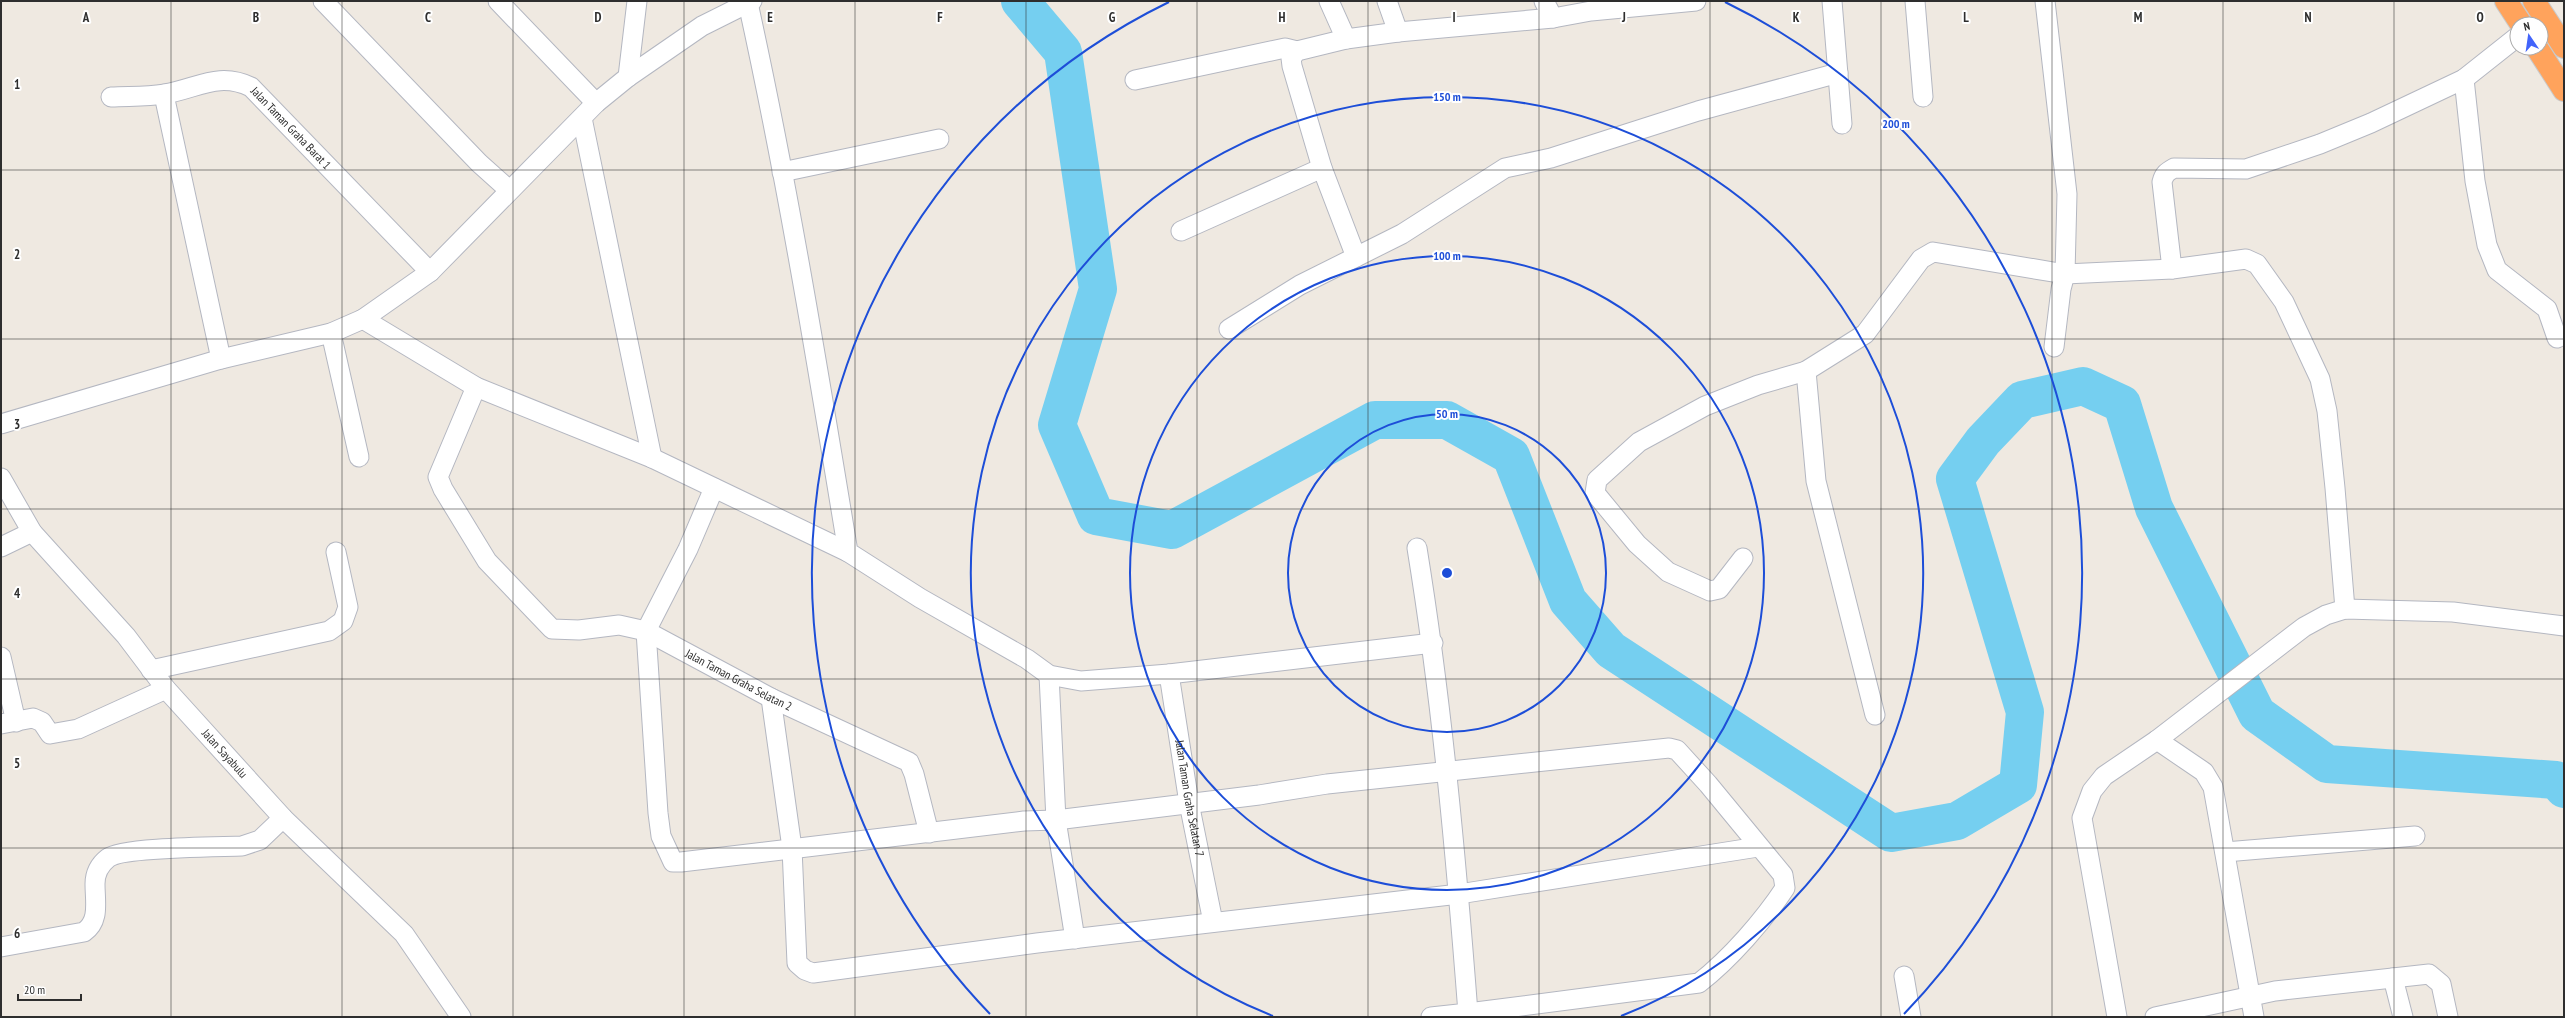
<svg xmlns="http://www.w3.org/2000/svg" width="2565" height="1018" font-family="'PT Sans Narrow',sans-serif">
  <rect width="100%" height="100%" fill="#efe9e1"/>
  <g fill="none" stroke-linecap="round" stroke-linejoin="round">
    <!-- river -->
    <path stroke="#75cff0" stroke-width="38" d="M1020,1L1063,52L1098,289L1057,425L1096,516L1172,530L1375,420H1447L1511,456L1568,601L1611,650L1891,833L1957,821L2018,785L2025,712L1955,479L1983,441L2022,400L2083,386L2122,404L2154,508L2257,714L2327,764L2556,780L2564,789"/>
    <defs>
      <g id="street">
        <path d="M323,1L479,163L509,190"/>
        <path d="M498,1L596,103"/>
        <path d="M1329,1L1346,39"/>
        <path d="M1387,1L1398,32"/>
        <path d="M1544,1L1553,18"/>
        <path d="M1696,1L1591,11L1553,18L1398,32L1346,39L1297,51L1291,58L1292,66L1322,168L1356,257L1402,234L1505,168L1551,158L1698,111L1838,73"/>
        <path d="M1832,1L1842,124"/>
        <path d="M1915,1L1923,97"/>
        <path d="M2045,1L2067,194L2065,274L2061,289L2054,347"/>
        <path d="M748,3C788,185 818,369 848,552L920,598L1027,659L1049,675L1081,681L1169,674L1433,643"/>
        <path d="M628,77L637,1"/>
        <path d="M2464,79L2475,181L2487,245L2497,270L2547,309L2557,338"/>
        <path d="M1135,80L1285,48L1297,51"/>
        <path d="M164,95L221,359"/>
        <path id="s1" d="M111,97C129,96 147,97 164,94C197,89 218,71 251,87L430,272"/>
        <path d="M582,118L652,458"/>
        <path d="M782,172L939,139"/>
        <path d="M1181,231L1322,168"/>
        <path d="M2172,269L2162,182C2164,174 2167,172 2174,168L2246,169L2320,144L2371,123L2464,79L2517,37"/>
        <path d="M363,319L476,387L652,458L848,552"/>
        <path d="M1229,329L1300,285L1356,257"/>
        <path d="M331,333L359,457"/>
        <path d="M1806,371L1816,481L1875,715"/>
        <path id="s2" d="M476,387L438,477L443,489L487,561L552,629L579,630L619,625L646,631L771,698L909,762L914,774L929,833"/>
        <path d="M1,424L221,359L331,333L363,319L430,272L596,103L628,77L702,26L752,1"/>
        <path id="s3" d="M1,478L32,532L126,636L166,689L283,818L404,934L461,1017"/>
        <path d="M1,547L32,532"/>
        <path d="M1417,548C1442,702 1456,857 1468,1013L1431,1017"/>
        <path d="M1743,558L1719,589L1710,591L1668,572L1637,544L1595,493L1597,480L1639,442L1705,406L1758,385L1806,371L1865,334L1921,259L1933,252L2065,274L2172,269L2246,259L2257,264L2284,302L2320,379L2327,411L2335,488L2345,609"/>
        <path d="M646,631L658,813L661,836L673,862H681L1024,821L1056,820L1259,795L1327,784L1669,748L1677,750L1708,784L1783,875L1785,888C1764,920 1730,959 1699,983L1468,1013L1469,1017"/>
        <path d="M646,631L688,549L714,488"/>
        <path d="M1,657L16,722"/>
        <path d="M151,670L329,631L343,621L348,607L336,552"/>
        <path id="s4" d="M1169,674L1189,803L1213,922"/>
        <path d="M1049,675L1056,820L1075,939"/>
        <path d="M771,698L792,848L797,963L805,970L813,973L1037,943L1459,894L1758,847"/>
        <path d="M1,724L33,718L42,722L50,734L78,729L166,689"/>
        <path d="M2157,740L2204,772L2213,787L2254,1017"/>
        <path d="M2225,852L2415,836"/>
        <path d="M1,947L84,932C100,921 95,902 95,884C95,874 99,865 108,858C122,847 219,847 242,846L260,840L283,818"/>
        <path d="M1904,976L1911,1017"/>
        <path d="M2393,978L2403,1017"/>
        <path d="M2117,1017L2082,818L2092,791L2104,776L2157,740L2304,627L2326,615L2345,609L2453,612L2564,626"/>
        <path d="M2155,1017L2275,991L2429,974L2441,984L2448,1017"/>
      </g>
      <path id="highway" d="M2506,1L2521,24
        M2534,1L2564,47
        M2537,48L2564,90"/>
    </defs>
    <!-- street casing -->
    <use href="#street" stroke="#b4b7c1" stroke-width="21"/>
    <!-- highway casing -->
    <use href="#highway" stroke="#c9c9c9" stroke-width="24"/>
    <!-- street -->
    <use href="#street" stroke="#fff" stroke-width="19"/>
    <!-- highway -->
    <use href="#highway" stroke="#ffa35c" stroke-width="22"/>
  </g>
  <!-- grid -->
  <path fill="none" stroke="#2e2e2e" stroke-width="1" stroke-opacity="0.55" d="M171,1V1017M342,1V1017M513,1V1017M684,1V1017M855,1V1017M1026,1V1017M1197,1V1017M1368,1V1017M1539,1V1017M1710,1V1017M1881,1V1017M2052,1V1017M2223,1V1017M2394,1V1017M1,170H2564M1,339H2564M1,509H2564M1,679H2564M1,848H2564"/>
  <!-- distance rings -->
  <g fill="none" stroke="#1d4ed8" stroke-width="2">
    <circle cx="1447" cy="573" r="159"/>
    <circle cx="1447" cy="573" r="317"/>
    <path d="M1273 1016A476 476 0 1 1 1621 1016"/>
    <path d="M990 1014A635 635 0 0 1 1169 2M1725 2A635 635 0 0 1 1904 1014"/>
  </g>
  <g text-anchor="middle" stroke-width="4" stroke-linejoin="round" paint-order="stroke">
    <!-- street labels -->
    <g font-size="12" fill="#2e2e2e" stroke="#fff">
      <text dy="4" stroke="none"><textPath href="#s1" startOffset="200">Jalan Taman Graha Barat 1</textPath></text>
      <text dy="4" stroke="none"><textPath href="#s2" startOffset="489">Jalan Taman Graha Selatan 2</textPath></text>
      <text dy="4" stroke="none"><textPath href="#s3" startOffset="356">Jalan Sayabulu</textPath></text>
      <text dy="4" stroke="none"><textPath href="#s4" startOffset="126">Jalan Taman Graha Selatan 7</textPath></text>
    </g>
  </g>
  <g font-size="13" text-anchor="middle" font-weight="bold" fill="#2e2e2e" stroke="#fff" stroke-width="4" stroke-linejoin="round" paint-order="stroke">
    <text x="86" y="22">A</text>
    <text x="256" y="22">B</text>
    <text x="428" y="22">C</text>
    <text x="598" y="22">D</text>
    <text x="770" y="22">E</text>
    <text x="940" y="22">F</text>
    <text x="1112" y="22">G</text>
    <text x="1282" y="22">H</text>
    <text x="1454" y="22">I</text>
    <text x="1624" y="22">J</text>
    <text x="1796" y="22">K</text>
    <text x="1966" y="22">L</text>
    <text x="2138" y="22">M</text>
    <text x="2308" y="22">N</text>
    <text x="2480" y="22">O</text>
    <text x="17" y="89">1</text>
    <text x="17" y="259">2</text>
    <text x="17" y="429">3</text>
    <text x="17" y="598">4</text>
    <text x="17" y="768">5</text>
    <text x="17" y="938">6</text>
  </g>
  <circle cx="1447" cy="573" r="6" fill="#1d4ed8" stroke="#fff" stroke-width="2"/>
  <g font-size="12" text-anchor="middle" font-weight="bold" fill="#1d4ed8" stroke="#fff" stroke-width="4" stroke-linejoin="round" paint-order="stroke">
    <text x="1447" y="101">150 m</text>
    <text x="1896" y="128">200 m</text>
    <text x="1447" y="260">100 m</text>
    <text x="1447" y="418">50 m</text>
  </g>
  <!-- border -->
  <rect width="2565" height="1018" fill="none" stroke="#2e2e2e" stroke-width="4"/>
  <!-- north arrow -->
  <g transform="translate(2529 36) rotate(347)"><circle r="19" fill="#ffffff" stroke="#ababab"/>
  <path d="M0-3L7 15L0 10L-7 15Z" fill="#4264fb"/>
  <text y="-6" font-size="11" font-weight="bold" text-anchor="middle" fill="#2e2e2e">N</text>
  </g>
  <!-- scale -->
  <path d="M18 994v6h63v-6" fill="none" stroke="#2e2e2e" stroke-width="2"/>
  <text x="24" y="994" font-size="12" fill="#2e2e2e" stroke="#ffffff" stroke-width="3" paint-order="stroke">20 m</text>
</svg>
